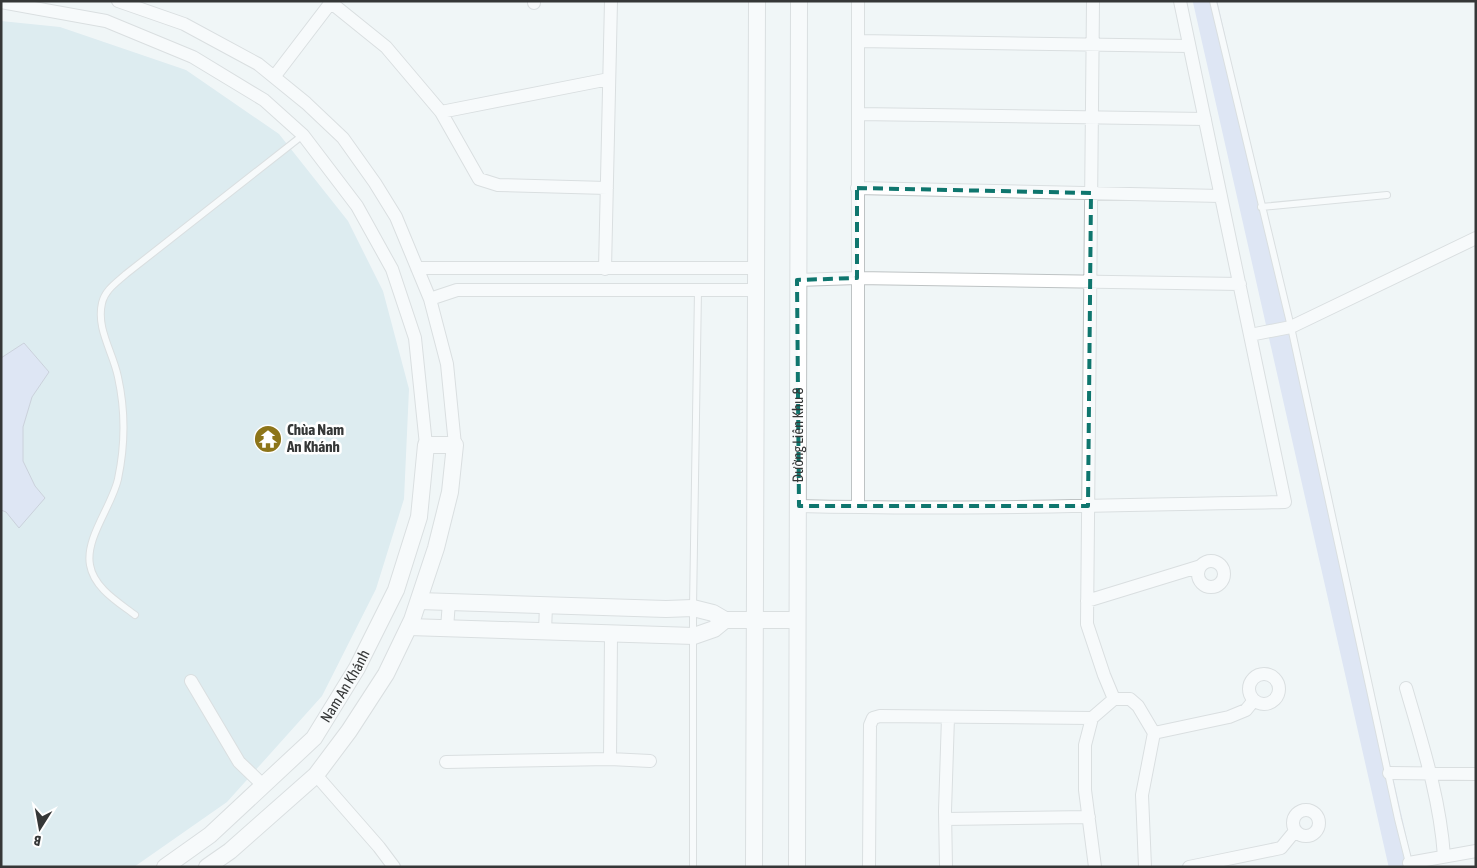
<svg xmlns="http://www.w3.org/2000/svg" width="1477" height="868" font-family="'Asap Condensed',sans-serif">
  <rect width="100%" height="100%" fill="#f0f6f7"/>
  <!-- green -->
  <path fill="#c6dfe6" d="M1,21L60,27L186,70L279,134L348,221L383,291L409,389L404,499L376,589L322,696L227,802L134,867H1V510L6,512L45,498L35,486L23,461V427L32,397L49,372L24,343L1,358Z"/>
  <!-- water -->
  <path fill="#c7d3ef" stroke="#9ba4b8" d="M24,343L49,372L32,397L23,427V461L35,486L45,498L19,528L6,512L1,510V358Z"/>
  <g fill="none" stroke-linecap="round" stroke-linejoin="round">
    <!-- river -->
    <path stroke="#c7d3ef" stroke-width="24" d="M1205,1L1401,867"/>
    <defs>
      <path id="service" d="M1213,1L1291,327L1398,819L1409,863
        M1261,207L1387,195
        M135,615C118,602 94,588 90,565C85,538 112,506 118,479C125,446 125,409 118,377C113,352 96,329 102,303C105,290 116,283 126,274L303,135
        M693,867V608L698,290"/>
      <path id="minor" d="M118,1L184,24L258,64L306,103L343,138L375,183L396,217L430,299L447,364L455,445
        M329,1L386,47L441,112L479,179L498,185L607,188
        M534,1V3
        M858,1V507
        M1093,1L1087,624L1104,675L1114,699
        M1,2L106,21L193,57L264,100L303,135L357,206L392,269L415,338L426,445
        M858,41L1189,46
        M274,77L332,1
        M441,112L609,79
        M858,114L1205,119
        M857,188L1221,196
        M417,268H756
        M605,269L611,1
        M797,280L857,278L1240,284
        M430,299L457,290H756
        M1250,335L1291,327L1476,238
        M799,506C961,510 1123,505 1285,502L1180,1
        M1198 574a13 13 0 1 1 26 0a13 13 0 1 1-26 0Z
        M1087,601L1201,566
        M447,628L449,602
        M545,632L546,605
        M1249 689a15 15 0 1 1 30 0a15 15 0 1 1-30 0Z
        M191,681L239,762L264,786
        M1406,688C1422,743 1440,798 1444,856
        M1154,733L1229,717L1246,710L1254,700
        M610,759L650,761
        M446,762L610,759L611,635
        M1389,773L1476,774
        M316,775L379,847L394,867
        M1293 823a13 13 0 1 1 26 0a13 13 0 1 1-26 0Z
        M945,819L1089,817
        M1409,863L1476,851
        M869,867L870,725L873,718L880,716L1092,718
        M946,867L945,811L948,717
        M1095,867L1085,790V745L1092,718L1114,699H1130L1138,706L1154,733L1142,795L1145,867
        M1189,867L1281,848L1295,831"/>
      <g id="tertiary">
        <path d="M419,601L666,609L693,608L713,613L725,620H797"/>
        <path d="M409,627L694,636L714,629L725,620"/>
        <path id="s1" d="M165,867L210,835L314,738L357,668L396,590L419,517L426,445H455L450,492L436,548L412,620L386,674L349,731L316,775L230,851L207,867"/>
        <path d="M754,867L757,1"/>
        <path id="s2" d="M797,867L799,1"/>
      </g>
    </defs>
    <!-- service casing -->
    <use href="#service" stroke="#bec3c4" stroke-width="8"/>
    <!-- minor casing -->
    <use href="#minor" stroke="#bec3c4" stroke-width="14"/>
    <!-- tertiary casing -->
    <use href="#tertiary" stroke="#bec3c4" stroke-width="18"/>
    <!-- service -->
    <use href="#service" stroke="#fff" stroke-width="6"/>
    <!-- minor -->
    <use href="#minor" stroke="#fff" stroke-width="12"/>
    <!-- tertiary -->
    <use href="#tertiary" stroke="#fff" stroke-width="16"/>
  </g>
  <!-- marked area -->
  <path d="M0 0H1477V868H0ZM857,188L1091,193L1088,506H799L797,280L857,278Z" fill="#f0f6f7" fill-opacity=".55" fill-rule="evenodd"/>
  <path fill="none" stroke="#0f766e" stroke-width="4" stroke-dasharray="10 6" stroke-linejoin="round" d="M857,188L1091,193L1088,506H799L797,280L857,278Z"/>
  <!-- icons -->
  <defs>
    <symbol id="temple-disc" viewBox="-11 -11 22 22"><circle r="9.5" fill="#8d7519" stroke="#fff"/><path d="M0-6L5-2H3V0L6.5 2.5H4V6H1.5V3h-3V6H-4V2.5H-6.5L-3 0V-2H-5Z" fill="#fff"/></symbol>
  </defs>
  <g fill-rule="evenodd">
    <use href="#temple-disc" x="252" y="423" width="32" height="32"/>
  </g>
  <g text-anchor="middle" stroke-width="5" stroke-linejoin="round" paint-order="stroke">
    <!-- poi labels -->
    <g font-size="15" font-weight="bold" fill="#353737" stroke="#fff" text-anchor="start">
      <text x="287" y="435">Chùa Nam<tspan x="287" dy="17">An Khánh</tspan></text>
    </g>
    <!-- street labels -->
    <g font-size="15" fill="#353737" stroke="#fff">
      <text dy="5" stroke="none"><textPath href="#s2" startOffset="432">Đường Liên Khu 8</textPath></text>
      <text dy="5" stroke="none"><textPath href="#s1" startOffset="258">Nam An Khánh</textPath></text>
    </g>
  </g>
  <!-- border -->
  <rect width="1477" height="868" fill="none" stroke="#353737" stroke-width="5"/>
  <!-- north arrow -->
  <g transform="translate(40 828) rotate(191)" stroke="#ffffff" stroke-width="4" paint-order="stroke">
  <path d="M0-4L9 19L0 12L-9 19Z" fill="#353737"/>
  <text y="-8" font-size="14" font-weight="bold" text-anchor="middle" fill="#353737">B</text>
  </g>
</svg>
